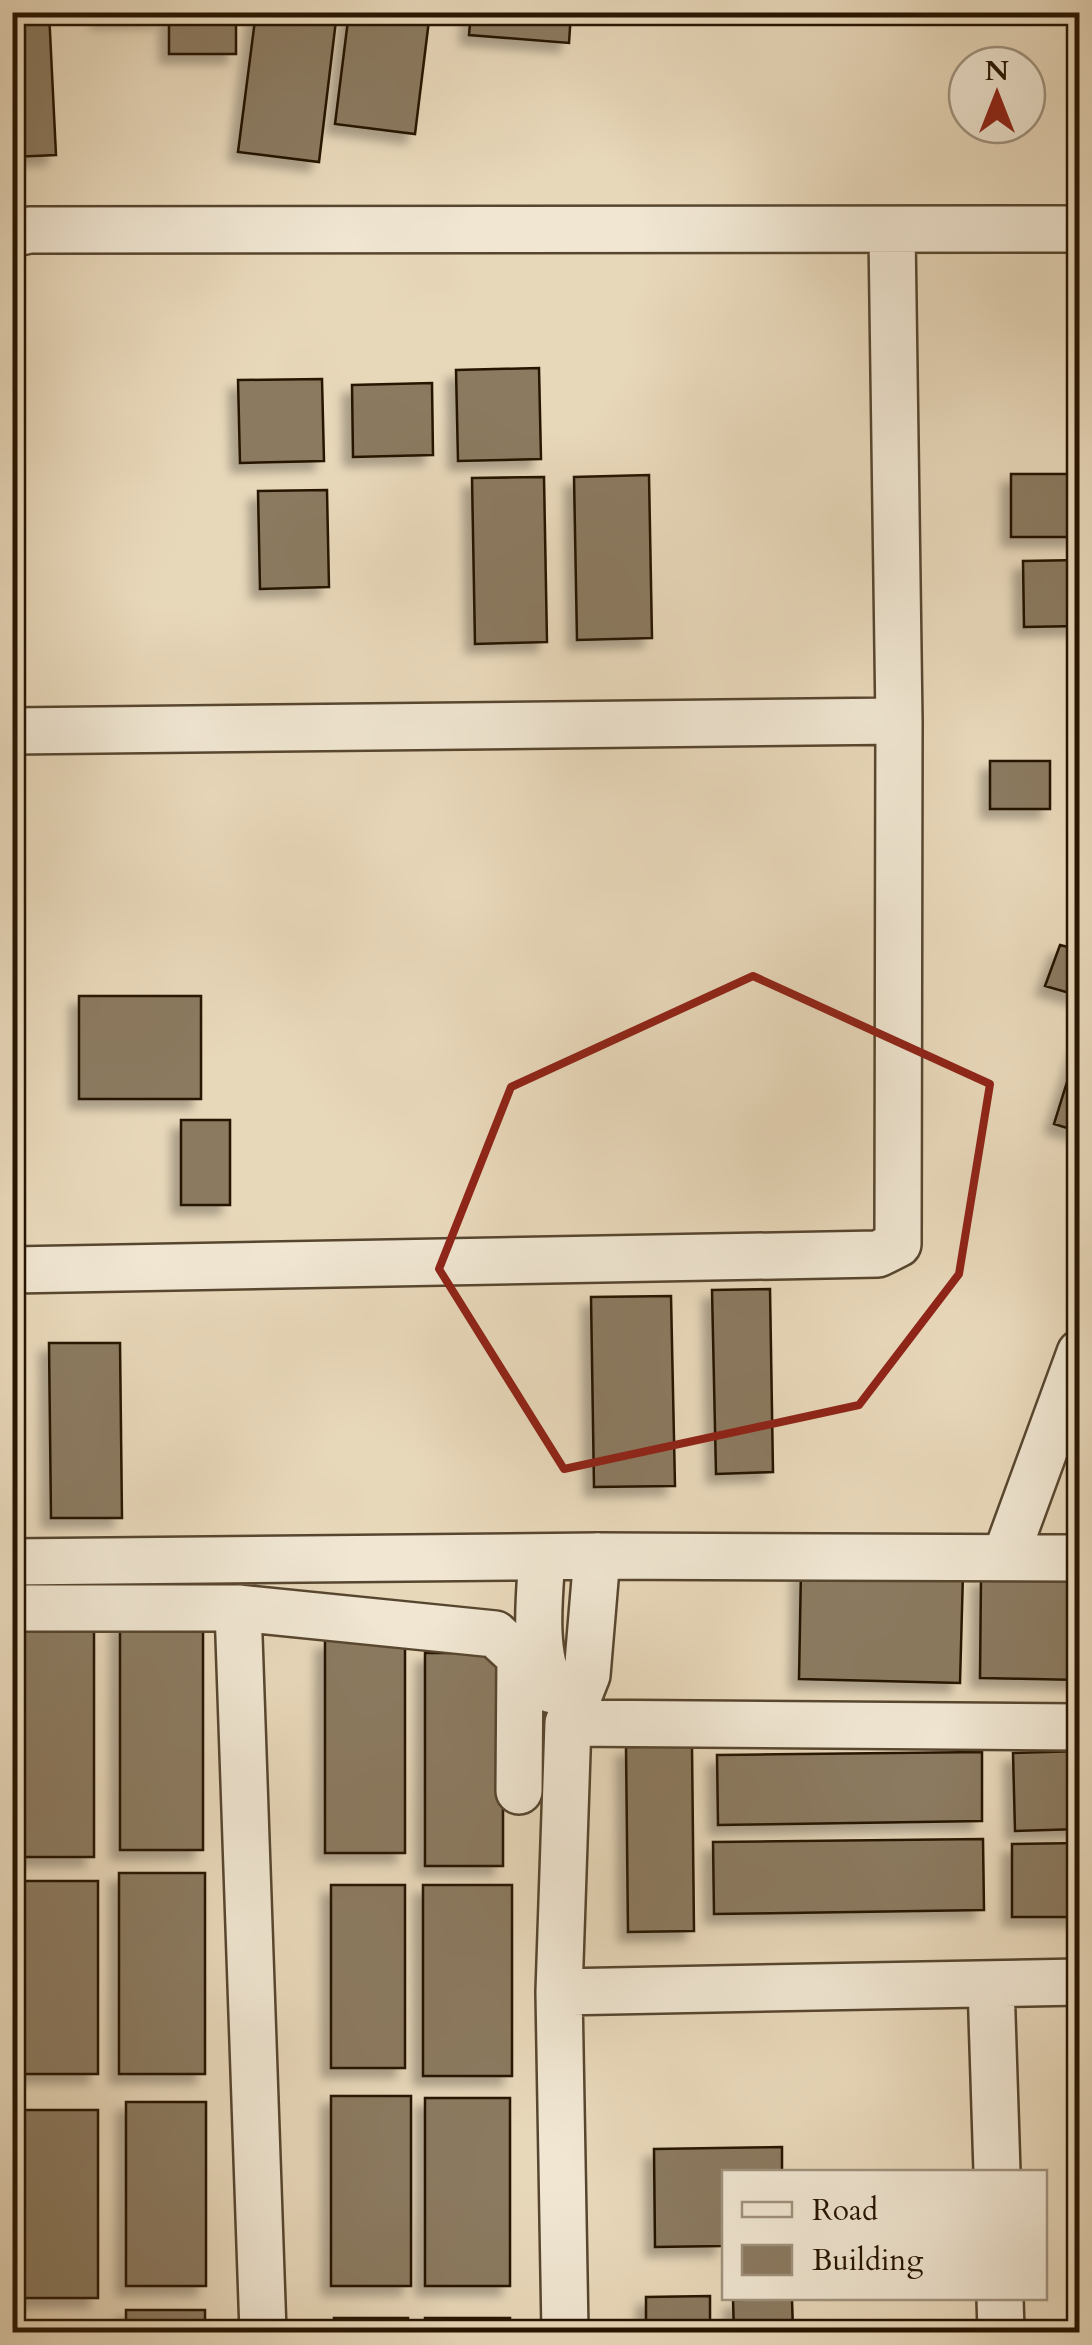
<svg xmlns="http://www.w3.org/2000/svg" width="1092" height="2345" font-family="Cardo,serif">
  <defs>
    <filter id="shadow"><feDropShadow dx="-9" dy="9" stdDeviation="5" flood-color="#0004"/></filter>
  </defs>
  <rect width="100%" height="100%" fill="#e8d8ba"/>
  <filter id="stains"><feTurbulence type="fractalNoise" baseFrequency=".002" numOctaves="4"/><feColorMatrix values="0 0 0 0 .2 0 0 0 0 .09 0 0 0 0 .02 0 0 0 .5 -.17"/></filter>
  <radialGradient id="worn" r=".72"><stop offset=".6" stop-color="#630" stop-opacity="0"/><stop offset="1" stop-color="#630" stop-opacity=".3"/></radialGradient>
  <!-- building -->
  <path fill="#8b7a61" stroke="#271501" stroke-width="2.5" filter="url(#shadow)" d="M12,12H49L56,155L12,157Z
    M100,12H163V18L100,19Z
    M169,12H236V54H169Z
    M256,12H337L319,162L238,152Z
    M349,12H430L415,134L335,124Z
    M471,12H571L569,43L469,35Z
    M539,368L541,459L458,461L456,370Z
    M322,379L324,461L240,463L238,380Z
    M432,383L433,455L353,457L352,385Z
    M1011,474H1079V537H1011Z
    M649,475L652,638L577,640L574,477Z
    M544,477L547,642L475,644L472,478Z
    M327,490L329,587L260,589L258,491Z
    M1080,560V626L1024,627L1023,561Z
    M990,761H1050V809H990Z
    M1060,945L1080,950V996L1045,986Z
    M79,996H201V1099H79Z
    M1080,1040V1132L1054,1124Z
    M181,1120H230V1205H181Z
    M770,1289L773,1472L716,1474L712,1290Z
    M671,1296L675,1486L594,1487L591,1297Z
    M49,1343H120L122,1518H51Z
    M12,1412H17L18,1518H12Z
    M801,1569L963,1573L960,1683L799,1679Z
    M981,1576L1080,1578V1680L980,1678Z
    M120,1620H203V1850H120Z
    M12,1622H94V1857H12Z
    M325,1640H405V1853H325Z
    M425,1653H503V1866H425Z
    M692,1746L694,1931L628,1932L626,1747Z
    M1080,1751V1829L1015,1831L1013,1753Z
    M982,1752V1821L718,1825L717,1755Z
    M983,1839L984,1910L714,1914L713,1842Z
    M1080,1843V1917H1012V1844Z
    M119,1873H205V2074H119Z
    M12,1881H98V2074H12Z
    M331,1885H405V2068H331Z
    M423,1885H512V2076H423Z
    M331,2096H411V2286H331Z
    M425,2098H510V2286H425Z
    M126,2102H206V2286H126Z
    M12,2110H98V2298H12Z
    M782,2147V2172H724V2246L655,2247L654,2149Z
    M710,2296V2332H646V2297Z
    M792,2299L793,2332H734L733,2300Z
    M126,2310H205V2332H126Z
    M334,2318H408V2332H334Z
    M425,2318H510V2332H425Z
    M12,2326H101V2332H12Z"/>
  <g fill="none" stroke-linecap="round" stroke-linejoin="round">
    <defs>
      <path id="minor" d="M12,234L29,230L1080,229
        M12,731L899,721
        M12,1270L878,1254L898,1244L899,721L892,233
        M1006,1555L1080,1353
        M542,1558C539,1600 533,1652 552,1690
        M12,1562L597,1556L1080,1558
        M12,1608H238L495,1634L520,1657L519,1791
        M238,1608L263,2332
        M568,1723L587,1675L597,1556
        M991,1984L997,2172
        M559,1992L1080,1982
        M1000,2298L1001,2332
        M565,2332L559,1992L568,1723L1080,1727"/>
    </defs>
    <!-- minor casing -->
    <use href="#minor" stroke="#57462f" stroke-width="50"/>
    <!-- minor -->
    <use href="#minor" stroke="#f0e6d2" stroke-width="45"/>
  </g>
  <!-- marked area -->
  <path fill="none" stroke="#8f2418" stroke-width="8" stroke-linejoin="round" d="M753,976L990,1084L959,1274L859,1405L564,1469L439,1269L511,1087Z"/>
  <!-- margin -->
  <rect width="1092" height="2345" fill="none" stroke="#e8d8ba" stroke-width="50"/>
  <rect x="15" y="15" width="1062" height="2315" fill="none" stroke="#271501" stroke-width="5"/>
  <rect x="25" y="25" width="1042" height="2295" fill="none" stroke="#271501" stroke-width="2.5"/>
  <!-- legend -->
  <rect x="722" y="2170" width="325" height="130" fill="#f0e6d2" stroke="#a0927e" stroke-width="2.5"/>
  <rect x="742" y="2202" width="50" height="15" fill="#f0e6d2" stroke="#a0927e" stroke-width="2.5"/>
  <text x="812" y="2220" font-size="30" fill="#271501">Road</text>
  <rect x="742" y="2245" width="50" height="30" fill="#8b7a61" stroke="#a0927e" stroke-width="2.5"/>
  <text x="812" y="2270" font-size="30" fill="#271501">Building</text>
  <!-- north arrow -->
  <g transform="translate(997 95)"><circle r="48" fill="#f0e6d2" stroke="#a0927e" stroke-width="2.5"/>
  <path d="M0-8L18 38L0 25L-18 38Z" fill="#8f2418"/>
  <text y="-15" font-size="28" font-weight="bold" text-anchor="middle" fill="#271501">N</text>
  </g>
  <rect width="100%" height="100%" filter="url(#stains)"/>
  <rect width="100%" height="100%" fill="url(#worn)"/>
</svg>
